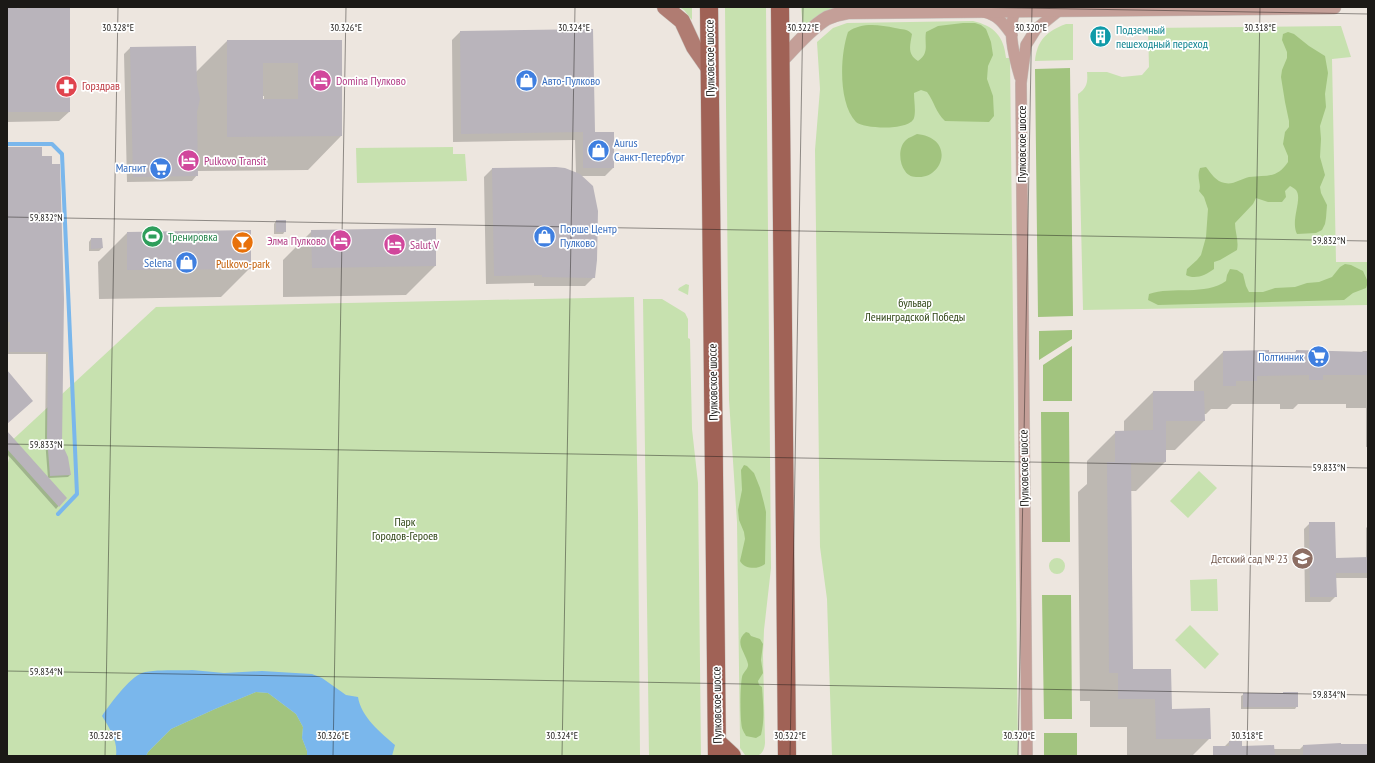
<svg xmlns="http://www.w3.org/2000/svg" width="1375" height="763" font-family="'PT Sans Narrow',sans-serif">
  <rect width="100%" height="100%" fill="#ede6df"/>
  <!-- green -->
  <path fill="#c7e1af" d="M679,7H692V20L684,10Z
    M725,7H766L771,568L764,630L763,655L765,743C764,756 756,758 745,755L740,748V741L737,522L729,400Z
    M801,7H842L803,28Z
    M973,21C994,26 1004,36 1006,58H1010L1018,756H832L827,599L820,547L815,150L820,89L817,42L833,28L847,23Z
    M1066,24H1073V60L1035,61C1037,40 1047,31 1066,24Z
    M1341,26L1351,57L1332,59L1336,262H1368V305L1083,310L1078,94C1087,88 1088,82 1087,72H1107L1122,77L1142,75L1149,67L1148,28Z
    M453,147V154H465L467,181L357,183L356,148Z
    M686,284L689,285L688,295L678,290L679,288Z
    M634,297L638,513L640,756H7V467L9,458L7,455V445L156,307Z
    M643,299H662L685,313L688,319V338L690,339L692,429L698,483L701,756H649Z
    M1199,471L1217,488L1188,518L1170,501Z
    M1049 566a8 8 0 1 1 16 0a8 8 0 1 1-16 0Z
    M1217,579L1218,611H1191L1190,580Z
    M1190,625L1219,654L1205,669L1175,640Z"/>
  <!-- forest -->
  <path fill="#a2c47f" d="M963,23H975L981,25L986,29L991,42L993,55L988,66L987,79L993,96L994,116L989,122L945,121C936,113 934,101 927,92L921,90L914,93C914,101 916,111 914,118C910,131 864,129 856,122C838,103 840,55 848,32C862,22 879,25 895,28C903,30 906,28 912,34C910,46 907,54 918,61C930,53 924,44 926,32L938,26Z
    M1288,32L1294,34L1309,46L1325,56L1328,73L1325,94L1326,107L1320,126L1321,139L1320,157L1325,175L1320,187L1321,193L1327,205L1326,218L1325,224L1322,230L1316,233L1297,234C1290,220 1303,199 1296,190C1294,188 1292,187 1290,186L1285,191L1286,197L1282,202H1268L1256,198L1253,204L1235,223C1235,232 1239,241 1237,250L1220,260L1214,262V269C1206,275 1195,280 1186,275L1187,269L1197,260L1201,255L1206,237L1208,209L1204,197L1199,191C1202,184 1196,179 1200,168L1206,167C1211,173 1216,182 1225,183C1233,185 1241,179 1249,177C1266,175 1277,179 1288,162V156L1283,144L1285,132L1289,127V121L1285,102L1281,77L1282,70L1287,58V52L1282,40L1283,34Z
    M1070,68L1073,316L1038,317L1035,69Z
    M917,134C955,138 944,178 918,177C913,177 908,176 905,171C899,163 898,147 906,140C909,137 914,136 917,134Z
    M1345,264L1351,265L1363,271L1368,282L1366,288L1353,293L1344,300L1158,305L1148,300L1149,294C1172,286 1206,296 1226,281L1227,275L1230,269L1237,270L1243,274L1246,286L1249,292H1263L1275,288L1295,287L1307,283L1319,282L1332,277L1340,267Z
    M1072,330V339L1039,360V331Z
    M1072,346V401H1043V365Z
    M1041,412H1069L1070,542H1042Z
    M744,465L747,466L754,473L760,488L764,503L766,512L765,564C758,570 744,569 740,561L745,539L744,532L739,520L738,510L742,490L741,470Z
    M1042,595H1071L1072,719H1044Z
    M746,632L749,633L751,636L760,639L763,644L761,660L763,673L758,681L759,685L762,687C763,703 765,719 761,735L756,738L746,736C745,734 743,731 742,728C740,718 740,688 742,677C743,672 749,669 748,664C746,653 733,642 746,632Z
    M256,692L268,693L296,714L303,727L302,738L307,751V756H146L148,752L171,729L215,709Z
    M1044,733H1077V756H1044Z"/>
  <!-- water -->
  <path fill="#7ab7ec" d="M192,670L224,673L262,671L312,674L322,678L346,695L358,697C361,717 381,733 395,745L392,756H307V751L302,738L303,727L296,714L268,693L256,692L215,709L171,729L148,752L146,756H116C118,741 110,729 102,716C110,704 129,678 142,673C154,669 179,671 192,670Z"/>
  <!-- shadow -->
  <path fill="#0003" fill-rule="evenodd" d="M7,7L18,9L19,7H69V112L59,121L7,122Z
    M460,32L594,133L613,168L605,176H581L594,277L585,286H534V283L486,284L484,177L492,169L576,173L575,140L453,142L452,40Z
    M227,41H341V136L308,170L197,171V175L192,181L127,182L124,54L130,48L195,47V73ZM262,96H264V100H262Z
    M7,148H41L61,444L70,475L68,477L48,478L65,498L56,509L7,454V433L48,478L45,440L46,354H7Z
    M276,221L285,231L283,234H274V224Z
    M312,231L435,266L406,295L283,297V260Z
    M127,233L250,268L221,297L99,299L98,262Z
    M91,239L102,248L99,251H89V242Z
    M1296,351L1361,353L1363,351H1368V447H1366V408H1346V404H1298L1293,409H1280V404H1232L1227,409H1211L1206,414H1204V421L1175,450H1165V462L1136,491H1131L1132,670L1171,710L1210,738L1192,756H1127V727H1090V701H1080L1078,492L1087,484V461L1116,432H1124V421L1153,392H1194V381L1223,352L1294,353Z
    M1310,523L1335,559L1366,558V528L1368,526V602H1367V578H1335L1336,596L1330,602H1305L1304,529Z
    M1244,694L1297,706L1295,709H1241V696Z
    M1229,742H1241V747L1273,749H1300L1303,746L1319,745L1368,744V756H1215Z"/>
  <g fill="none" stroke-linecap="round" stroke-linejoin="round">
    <!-- stream -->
    <path stroke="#7ab7ec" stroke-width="4" d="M7,144H52L62,154L77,494L58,514"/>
  </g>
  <!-- building -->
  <path fill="#b9b4bb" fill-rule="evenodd" d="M7,7L26,9V7H70V112H7Z
    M593,29L595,132H614V168H583V132L461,134L460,31Z
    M227,40H342V136L227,137ZM263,63H298V99H263Z
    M196,46L197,84L200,99L197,112L198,176L133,177L130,47Z
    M7,147H42V156H52V164H60L64,299L62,444L68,457L71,475L50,476L47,437L48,352H9L10,322H7Z
    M556,167L565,168L580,174L593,186L598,211L597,260L595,278L542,277V275L494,276L492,168Z
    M276,220H286V232H276Z
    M436,228V266L312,268L311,230Z
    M251,230V269L127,270V232Z
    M91,238H102L103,248L91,249Z
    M1269,350V352H1296V350L1368,352V375H1323V380H1309V375L1257,376V381H1236V386H1223V351Z
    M7,370L33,401L7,424Z
    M1153,391H1204L1205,421H1166V462L1131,463L1133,669H1171L1172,709L1210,708L1211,739H1156L1155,699H1118V673H1109L1107,462H1115V431L1153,430Z
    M7,431L67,498L59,507L7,449Z
    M1309,522H1335L1336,558L1368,557V573H1336L1337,597H1310Z
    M1283,692H1298V707H1243V693H1283Z
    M1229,741H1242V746L1274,745L1275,756H1213V746H1229Z
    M1341,743V744H1368V756H1303V745Z"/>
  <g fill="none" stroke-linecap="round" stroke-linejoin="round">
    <defs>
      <path id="minor" d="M1019,7C1004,21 1015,60 1020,77
        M984,12C998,15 1004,24 1012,35
        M1027,756L1021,83L1026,45L1036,29L1061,9"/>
      <path id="tertiary" d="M780,62C794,48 810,28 827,18C834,15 841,13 848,12L1334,7"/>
      <path id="secondary" d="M665,7L682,21L694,47L710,70"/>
      <path id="primary" d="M709,7L717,756
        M780,7L787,756
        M717,742L732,756"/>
    </defs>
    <!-- minor casing -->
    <use href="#minor" stroke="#c7c1bb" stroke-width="12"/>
    <!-- tertiary casing -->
    <use href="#tertiary" stroke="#c7c1bb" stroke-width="15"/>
    <!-- secondary casing -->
    <use href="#secondary" stroke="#c7c1bb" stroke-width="17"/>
    <!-- primary casing -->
    <use href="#primary" stroke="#c7c1bb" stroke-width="19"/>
    <!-- minor -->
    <use href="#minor" stroke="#c49f98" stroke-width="11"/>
    <!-- tertiary -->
    <use href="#tertiary" stroke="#c49f98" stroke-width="14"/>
    <!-- secondary -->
    <use href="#secondary" stroke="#b07c72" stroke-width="16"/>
    <!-- primary -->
    <use href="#primary" stroke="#a06256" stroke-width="18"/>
  </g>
  <!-- ticks -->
  <path fill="none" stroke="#1b1916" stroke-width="1" stroke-opacity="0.45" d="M962,7L1368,14M7,217L1368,241M7,444L1368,468M7,671L1368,695M105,756L118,7M333,756L346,7M562,756L575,7M790,756L803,7M1018,756L1032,7M1247,756L1260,7"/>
  <!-- icons -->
  <defs>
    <symbol id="building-disc" viewBox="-11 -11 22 22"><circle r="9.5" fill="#0f9aa8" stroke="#fff"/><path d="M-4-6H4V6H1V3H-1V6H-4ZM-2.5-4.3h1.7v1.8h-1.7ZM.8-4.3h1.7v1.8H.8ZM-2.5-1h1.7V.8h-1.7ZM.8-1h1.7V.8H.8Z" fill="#fff"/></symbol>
    <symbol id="hotel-disc" viewBox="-11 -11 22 22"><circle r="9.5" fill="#d1479c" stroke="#fff"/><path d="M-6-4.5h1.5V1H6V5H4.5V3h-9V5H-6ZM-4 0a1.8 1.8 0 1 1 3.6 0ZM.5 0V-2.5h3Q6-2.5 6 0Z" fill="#fff"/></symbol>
    <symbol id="shop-disc" viewBox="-11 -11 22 22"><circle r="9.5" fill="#3f7fe0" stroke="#fff"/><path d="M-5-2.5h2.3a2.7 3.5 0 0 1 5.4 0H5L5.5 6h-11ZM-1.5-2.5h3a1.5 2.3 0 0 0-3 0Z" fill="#fff"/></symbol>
    <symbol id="pharmacy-disc" viewBox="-11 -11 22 22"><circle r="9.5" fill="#e0444e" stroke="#fff"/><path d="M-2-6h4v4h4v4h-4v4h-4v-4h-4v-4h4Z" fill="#fff"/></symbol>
    <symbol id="supermarket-disc" viewBox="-11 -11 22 22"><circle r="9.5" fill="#3f7fe0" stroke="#fff"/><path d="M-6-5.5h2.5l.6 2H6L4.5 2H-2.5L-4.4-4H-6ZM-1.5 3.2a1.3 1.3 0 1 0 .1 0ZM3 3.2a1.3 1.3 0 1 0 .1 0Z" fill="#fff"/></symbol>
    <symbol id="stadium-disc" viewBox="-11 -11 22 22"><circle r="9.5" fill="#2e9e5b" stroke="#fff"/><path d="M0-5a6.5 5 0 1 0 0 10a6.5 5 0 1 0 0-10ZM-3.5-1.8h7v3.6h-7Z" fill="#fff"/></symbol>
    <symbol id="bar-disc" viewBox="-11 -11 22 22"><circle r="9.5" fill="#e8710a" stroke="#fff"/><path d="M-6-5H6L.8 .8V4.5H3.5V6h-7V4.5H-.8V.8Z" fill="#fff"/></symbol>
    <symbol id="school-disc" viewBox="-11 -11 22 22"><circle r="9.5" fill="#8d6e63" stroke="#fff"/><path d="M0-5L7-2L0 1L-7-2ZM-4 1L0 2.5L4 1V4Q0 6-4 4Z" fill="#fff"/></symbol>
  </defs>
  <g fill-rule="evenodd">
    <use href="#building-disc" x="1088" y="24" width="25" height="25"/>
    <use href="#hotel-disc" x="308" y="68" width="25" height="25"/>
    <use href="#shop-disc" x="514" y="68" width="25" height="25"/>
    <use href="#pharmacy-disc" x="54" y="74" width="25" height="25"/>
    <use href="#shop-disc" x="586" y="138" width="25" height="25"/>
    <use href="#hotel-disc" x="176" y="148" width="25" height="25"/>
    <use href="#supermarket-disc" x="148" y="156" width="25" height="25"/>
    <use href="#shop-disc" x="532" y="224" width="25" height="25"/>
    <use href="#stadium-disc" x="140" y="224" width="25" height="25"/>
    <use href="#hotel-disc" x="328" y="228" width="25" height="25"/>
    <use href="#bar-disc" x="230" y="230" width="25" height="25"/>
    <use href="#hotel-disc" x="382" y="232" width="25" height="25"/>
    <use href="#shop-disc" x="174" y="250" width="25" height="25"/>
    <use href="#supermarket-disc" x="1306" y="344" width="25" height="25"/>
    <use href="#school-disc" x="1290" y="546" width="25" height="25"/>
  </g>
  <g text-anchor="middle" stroke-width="3.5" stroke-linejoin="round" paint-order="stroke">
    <!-- culture labels -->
    <g font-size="12" fill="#0d838f" stroke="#fff" text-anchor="start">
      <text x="1116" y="34">Подземный<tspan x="1116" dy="14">пешеходный переход</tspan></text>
    </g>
    <!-- street labels -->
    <g font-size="12" fill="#1b1916" stroke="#fff">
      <text transform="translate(710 58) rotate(-91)" y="4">Пулковское шоссе</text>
      <text transform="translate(1022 144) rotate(-90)" y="4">Пулковское шоссе</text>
      <text transform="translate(713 382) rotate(-91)" y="4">Пулковское шоссе</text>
      <text transform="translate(1024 468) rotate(-91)" y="4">Пулковское шоссе</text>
      <text transform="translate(717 705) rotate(-91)" y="4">Пулковское шоссе</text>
    </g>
    <!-- hotel labels -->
    <g font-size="12" fill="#b23c85" stroke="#fff" text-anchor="start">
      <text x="336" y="85">Domina Пулково</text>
      <text x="204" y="165">Pulkovo Transit</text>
      <text x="326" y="245" text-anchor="end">Элма Пулково</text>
      <text x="410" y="249">Salut V</text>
    </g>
    <!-- shop labels -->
    <g font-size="12" fill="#366cbe" stroke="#fff" text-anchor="start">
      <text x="542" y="85">Авто-Пулково</text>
      <text x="614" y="147">Aurus<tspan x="614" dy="14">Санкт-Петербург</tspan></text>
      <text x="146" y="172" text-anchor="end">Магнит</text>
      <text x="560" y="233">Порше Центр<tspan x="560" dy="14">Пулково</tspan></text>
      <text x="172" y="267" text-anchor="end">Selena</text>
      <text x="1304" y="361" text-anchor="end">Полтинник</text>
    </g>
    <!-- health labels -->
    <g font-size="12" fill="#be3a42" stroke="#fff" text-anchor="start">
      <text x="82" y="90">Горздрав</text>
    </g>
    <!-- leisure labels -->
    <g font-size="12" fill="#27864d" stroke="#fff" text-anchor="start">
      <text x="168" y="241">Тренировка</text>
    </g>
    <!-- food labels -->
    <g font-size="12" fill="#c56008" stroke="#fff">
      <text x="243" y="268">Pulkovo-park</text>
    </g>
    <!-- park labels -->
    <g font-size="12" fill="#2f4515" stroke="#fff">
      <text x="915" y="307">бульвар<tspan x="915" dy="14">Ленинградской Победы</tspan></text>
      <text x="405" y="526">Парк<tspan x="405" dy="14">Городов-Героев</tspan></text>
    </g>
    <!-- education labels -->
    <g font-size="12" fill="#785e54" stroke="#fff" text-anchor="end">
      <text x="1288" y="563">Детский сад № 23</text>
    </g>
  </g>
  <g font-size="10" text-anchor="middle" fill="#1b1916" stroke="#fff" stroke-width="3.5" stroke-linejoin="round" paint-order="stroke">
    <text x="118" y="31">30.328°E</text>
    <text x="346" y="31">30.326°E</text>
    <text x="574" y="31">30.324°E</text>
    <text x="803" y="31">30.322°E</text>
    <text x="1031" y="31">30.320°E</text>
    <text x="1260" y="31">30.318°E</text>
    <text x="46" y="221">59.832°N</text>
    <text x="1329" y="244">59.832°N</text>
    <text x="46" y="448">59.833°N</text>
    <text x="1329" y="471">59.833°N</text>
    <text x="46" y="675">59.834°N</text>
    <text x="1329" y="698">59.834°N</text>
    <text x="105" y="739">30.328°E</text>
    <text x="333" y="739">30.326°E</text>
    <text x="562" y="739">30.324°E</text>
    <text x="790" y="739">30.322°E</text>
    <text x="1019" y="739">30.320°E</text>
    <text x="1247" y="739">30.318°E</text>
  </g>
  <!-- border -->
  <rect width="1375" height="763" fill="none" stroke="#1b1916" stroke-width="16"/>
</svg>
